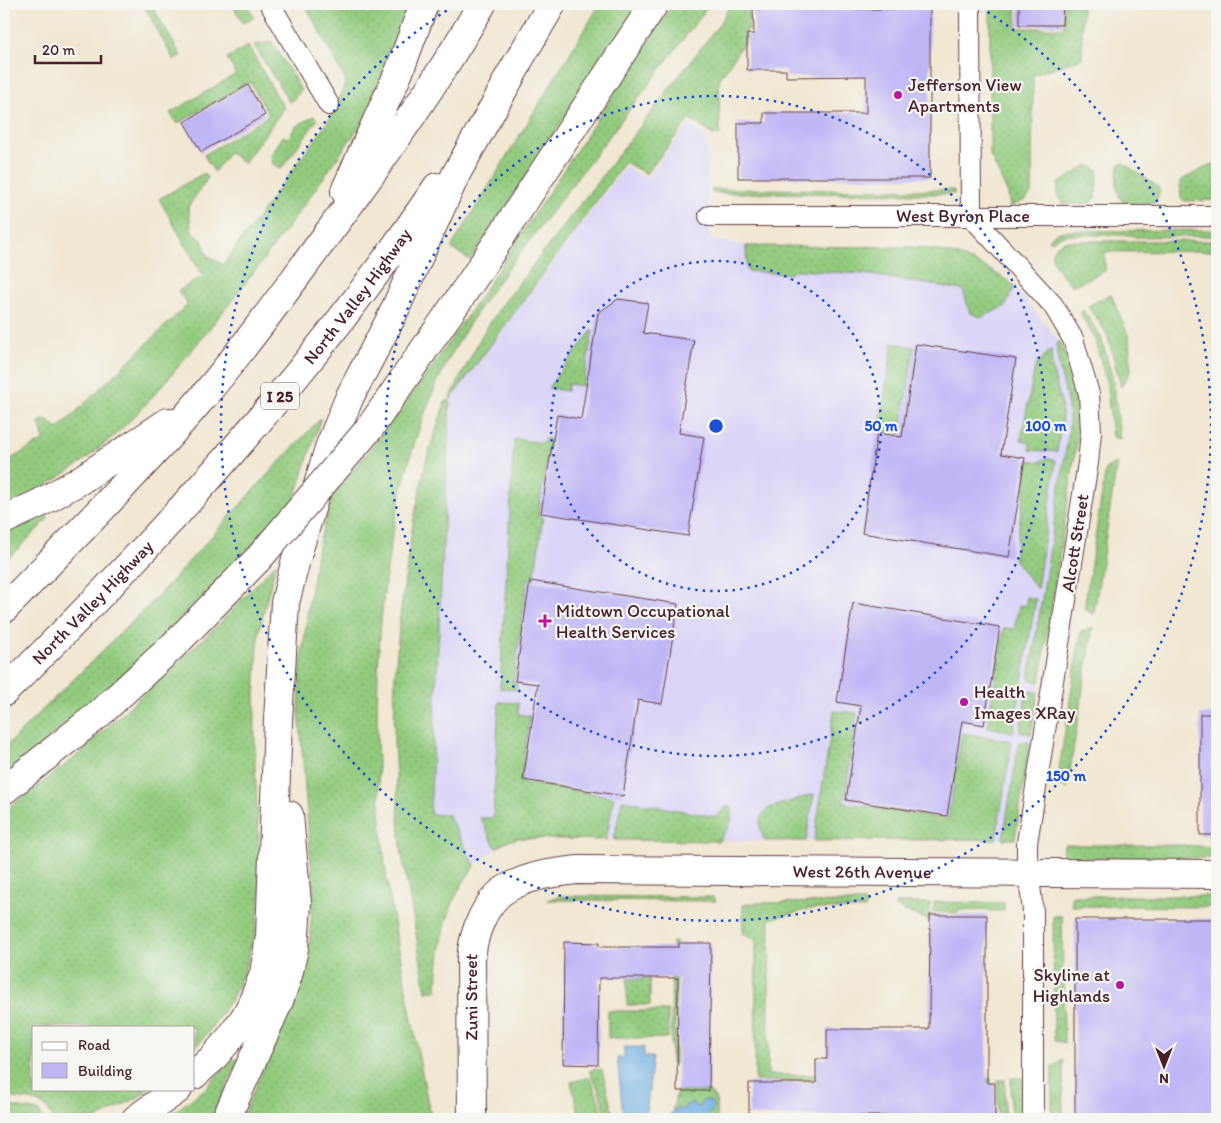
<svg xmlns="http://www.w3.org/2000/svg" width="1221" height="1123" font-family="Itim,sans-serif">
  <defs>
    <pattern id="grass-dots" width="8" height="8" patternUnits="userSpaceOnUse" patternTransform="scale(1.25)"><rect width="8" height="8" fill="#92cb7e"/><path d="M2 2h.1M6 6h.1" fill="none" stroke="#7fae6d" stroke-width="1.8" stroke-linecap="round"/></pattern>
  </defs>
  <rect width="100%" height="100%" fill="#f6f6f2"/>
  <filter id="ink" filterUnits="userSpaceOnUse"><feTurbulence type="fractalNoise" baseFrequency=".02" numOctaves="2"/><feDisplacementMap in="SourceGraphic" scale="10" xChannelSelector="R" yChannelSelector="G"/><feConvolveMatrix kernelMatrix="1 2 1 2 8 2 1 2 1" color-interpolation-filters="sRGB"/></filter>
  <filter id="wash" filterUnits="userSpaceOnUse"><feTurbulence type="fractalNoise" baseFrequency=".0096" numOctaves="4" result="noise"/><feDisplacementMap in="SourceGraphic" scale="20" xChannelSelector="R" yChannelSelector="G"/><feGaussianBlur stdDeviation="1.12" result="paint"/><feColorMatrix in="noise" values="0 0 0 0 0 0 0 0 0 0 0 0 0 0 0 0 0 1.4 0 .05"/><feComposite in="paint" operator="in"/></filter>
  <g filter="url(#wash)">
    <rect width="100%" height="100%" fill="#f1e7d2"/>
    <!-- built -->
    <path fill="#dbd6f7" d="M689,124L707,139L710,239L746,246L910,247L950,252L978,263L995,271L1015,286L1059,341L1068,360L1077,392L1080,421L1079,432L1015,839L765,841L518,838L508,841L496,848L475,866L448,815L430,814L451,399L625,166L646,179Z"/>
    <!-- grass -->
    <path fill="url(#grass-dots)" stroke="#6e7554" d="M143,4H151L181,56L174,60Z
      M232,4H246L254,17L243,23Z
      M305,4H442C368,115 293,226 209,329C174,372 139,417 96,451C68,474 36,492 4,509V463L44,440L39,423L45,419L58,429L188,304L178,291L203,276L159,199L204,173L208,178L188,207L192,232L202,240L207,255L223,265L326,125L337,105L346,81Z
      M600,4H640L470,260L451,248Z
      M673,4H710L488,295C467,327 445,361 431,397C374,538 369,715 385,865C387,886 392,906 395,927C405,984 416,1042 427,1099L432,1119H241L288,1016L301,981L310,938L313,889L299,711L300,673L308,607L318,546L333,496L412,395L468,315Z
      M731,4H764H748L749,30H745V41L719,80L720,135H713L690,119L646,174L625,162L451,399L450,398L481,337L499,309L718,26Z
      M990,4H1016L1017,28H1064V4H1082V58L1033,75L1032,192L1027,199L1010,207L1008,194L990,155Z
      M272,42L301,90L290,103L254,45Z
      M248,46L284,108L244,163L229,152L214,172L204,155L269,115L250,82L177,124L170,113L236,74L227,58Z
      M314,116L317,120L281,169L272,163L271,156L283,136L288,139L295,127Z
      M1123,163L1157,186L1160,191L1156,201L1153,203L1125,204C1115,196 1115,175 1120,164Z
      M1215,164L1217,167V199L1215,200L1184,201L1181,198L1180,181L1210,165Z
      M1088,165L1098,170C1097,206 1098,204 1063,204L1058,197V184Z
      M712,189L954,190V194L712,193Z
      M1217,230V236L1136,237L1131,235H1064L1056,238L1051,242L1049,240L1054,234L1064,231Z
      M1065,241H1217V251L1105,252V271L1072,286C1061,273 1037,251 1065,241Z
      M746,246L910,247C952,250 981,262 1015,286L1005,307L981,317L970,313L963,290L864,274L796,270L789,274L747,271Z
      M1111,294L1129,337L1131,370L1121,387L1107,334L1088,306Z
      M1083,310L1101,337L1114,383L1120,439L1112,437L1107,385L1095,340L1081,314Z
      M593,329L583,386L568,384L567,391L548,388Z
      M1059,341C1072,368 1078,392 1080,421L1040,682L1029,680L1069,430C1071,398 1058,375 1056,344Z
      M893,343L914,347L900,434L879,430Z
      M1051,349L1052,369L1061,401L1062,419L1057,452L1030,450V443L1021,440L1035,367Z
      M450,400L430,814L448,815L475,866C447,898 438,948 437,990L426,991L401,849L394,743L395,676L400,616L412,529L426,461L445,402Z
      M321,418L295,498L247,551L146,654L6,775L4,772V748L156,598L270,472Z
      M514,439L543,443L545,439H550L538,516L543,517L534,579H528L513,682L517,683L516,690L500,688Z
      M1047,458L1056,461L1037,589L1014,559L1029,460L1039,462Z
      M1117,463L1094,614L1084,609L1106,468Z
      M47,513L48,516L47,520L4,563V530Z
      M276,563L259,631L255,695V765L261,890L256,930L244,972L232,998L207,1034L194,1049V1027H34V1089H149L137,1098L96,1119H53C45,1097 24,1100 4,1097V811L71,761L219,624Z
      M1027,597L1036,599L1013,732L987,727L1004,628L1014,629L1019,605L1025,606Z
      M1093,627L1067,789L1057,782L1081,631Z
      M1027,691L1038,692L1031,734L1020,732Z
      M499,702L518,703V714L530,716L521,782L614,797L606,840L518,838L508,841L496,848L480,818H493Z
      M834,711L857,713L844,803L948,819L962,733L1012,741L996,839L814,841Z
      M1019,742L1030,743L1015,839H1003Z
      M814,794L806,841H765C759,828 756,818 769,808Z
      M622,800L716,817L728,805L732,807C733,823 728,828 719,841L614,840Z
      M1064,845H1181L1217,847V858H1062Z
      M560,896L713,897L716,901L547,900Z
      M1071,896H1217V907L1072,906Z
      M865,902V909H810L770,919L768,1075H918L991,1079V1082L755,1081L756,940L743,934V905L753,903Z
      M934,902L1004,903V911L959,910L958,913L933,912Z
      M896,903H930V921L896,907Z
      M1053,916H1062L1064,1044L1054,1040Z
      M672,942H676L675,1064H671Z
      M627,979H650V1005H627Z
      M608,1011H668V1038H608Z
      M239,1059L211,1119H165L205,1089L231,1060Z
      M1063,1060V1119H1052V1067Z
      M594,1069L602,1070L613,1114V1119H608L596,1083L589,1071Z
      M589,1077L593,1084L605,1119H580L571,1082Z
      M1011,1078H1023V1119H1011Z
      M998,1080H1005V1119H998Z
      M677,1091H709L716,1100L717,1119H671Z
      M4,1105L38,1111L44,1119H4Z"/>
    <!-- water -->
    <path fill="#6fafe3" stroke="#5c6787" d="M624,1047H644V1057H653L646,1114L623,1115L617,1058H624Z
      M704,1100L710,1101L713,1106V1110L708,1114L706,1119H695L694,1117H688V1119H670C670,1111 676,1107 684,1109L686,1105L691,1103L700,1108V1104Z"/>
    <g id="blocks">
      <!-- building -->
      <path fill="#bfb6f6" d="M1019,4H1063L1062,25H1019Z
        M753,9H930V178H738V123H764V113H866V76L786,77V70H747V34H754Z
        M248,85L265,115L201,152L184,122Z
        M618,299L648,303L643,333L694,340L679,433L704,437L688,536L541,513L557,415L581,419L598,313Z
        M916,344L1016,359L1001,454L1025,458L1009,557L862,533L877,433L902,437Z
        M530,581L678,604L662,704L638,700L623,796L523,780L538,684L515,681Z
        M853,603L1000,627L984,725L962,721L947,816L846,800L861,706L837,702Z
        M1200,714H1217V835H1200Z
        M930,915H987V1083H995V1119H961V1116H749V1083H816V1059H827V1029H929Z
        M1075,919H1217V1119H1075Z
        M564,942L599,943V947H679V943H711L709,1091H677L678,978H599L598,1065L563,1064Z"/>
    </g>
  </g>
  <g filter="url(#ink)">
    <use href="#blocks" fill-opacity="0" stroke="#633d44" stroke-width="1"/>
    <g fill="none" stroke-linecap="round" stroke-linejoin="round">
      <defs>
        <g id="street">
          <path d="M270,4L329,105"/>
          <path d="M970,4L971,216L1053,305L1073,339L1089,394L1091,432L1088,463L1027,843V860L1033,911V1119"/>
          <path id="s1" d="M709,216H1217"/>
        </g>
        <g id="secondary">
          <path id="s2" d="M472,1119L471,959C473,937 481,912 497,896C506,887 523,880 535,877C548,873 563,872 577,870L1217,874"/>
        </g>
        <g id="highway">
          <path d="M506,82L552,4"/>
          <path d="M345,191L399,72L424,4"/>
          <path d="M369,429L473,279L654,4"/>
          <path d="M4,520L40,503L79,481L168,422"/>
          <path d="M4,609C72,540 140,471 203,397C247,345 286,290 326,236C382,161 435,85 482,4"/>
          <path id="s3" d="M4,692C162,537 313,371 437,187"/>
          <path d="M4,790L98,715L175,644L259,558"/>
          <path d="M194,1075L212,1059L231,1037L249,1011L264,974L270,936L278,720L285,603L296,559L329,448L350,396L391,318L456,174L516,67"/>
          <path d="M136,1119L178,1089"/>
          <path d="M226,1119L279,1001L288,975L294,949L297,903L289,815"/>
        </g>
      </defs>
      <!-- street casing -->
      <use href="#street" stroke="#633d44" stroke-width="22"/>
      <!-- secondary casing -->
      <use href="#secondary" stroke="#633d44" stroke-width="30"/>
      <!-- highway casing -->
      <use href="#highway" stroke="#633d44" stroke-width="30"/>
      <!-- street -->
      <use href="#street" stroke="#fff" stroke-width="20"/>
      <!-- secondary -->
      <use href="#secondary" stroke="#fff" stroke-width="28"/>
      <!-- highway -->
      <use href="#highway" stroke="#fff" stroke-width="28"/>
      <defs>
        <path id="highway-bridge" d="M259,558L369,429"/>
      </defs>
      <!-- highway-bridge casing -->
      <use href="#highway-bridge" stroke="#633d44" stroke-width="30" stroke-linecap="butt"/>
      <!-- highway-bridge -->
      <use href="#highway-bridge" stroke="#fff" stroke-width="28"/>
    </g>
  </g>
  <!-- distance rings -->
  <g fill="none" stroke="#1d4ed8" stroke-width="2.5" stroke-dasharray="2.5 5">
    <circle cx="716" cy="426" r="165"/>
    <circle cx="716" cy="426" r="330"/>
    <path d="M975 4A495 495 0 1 1 457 4"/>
  </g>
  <!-- markers -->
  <g fill="#b5179e" stroke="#f6f6f2" stroke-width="2">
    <circle cx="898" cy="95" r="5"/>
    <path d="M542.5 613.5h5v5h5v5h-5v5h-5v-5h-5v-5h5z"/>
    <circle cx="964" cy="702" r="5"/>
    <circle cx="1120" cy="985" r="5"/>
  </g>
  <g text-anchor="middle" stroke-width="4.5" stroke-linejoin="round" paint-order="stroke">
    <!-- shield labels -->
    <rect fill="#f6f6f2" stroke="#7e6067" stroke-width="1" x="261" y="382.5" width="38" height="27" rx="4"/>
    <g font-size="16" font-weight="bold" fill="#4a1f2b">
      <text x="280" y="402">I 25</text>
    </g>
    <!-- poi labels -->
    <g font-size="18" fill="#4a1f2b" stroke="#f6f6f2" text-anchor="start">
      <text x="908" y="91">Jefferson View<tspan x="908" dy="21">Apartments</tspan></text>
      <text x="556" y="617">Midtown Occupational<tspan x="556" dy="21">Health Services</tspan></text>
      <text x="974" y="698">Health<tspan x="974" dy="21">Images XRay</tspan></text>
      <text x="1110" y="981" text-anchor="end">Skyline at<tspan x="1110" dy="21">Highlands</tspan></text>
    </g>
    <!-- street labels -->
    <g font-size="18" fill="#4a1f2b" stroke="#f6f6f2">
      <text dy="6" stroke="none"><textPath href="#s1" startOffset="254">West Byron Place</textPath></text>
      <text dy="6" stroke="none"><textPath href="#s3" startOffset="531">North Valley Highway</textPath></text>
      <text transform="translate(1075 543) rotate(-81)" y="6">Alcott Street</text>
      <text dy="6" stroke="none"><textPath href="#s3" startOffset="126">North Valley Highway</textPath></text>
      <text dy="6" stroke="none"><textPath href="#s2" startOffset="600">West 26th Avenue</textPath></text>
      <text dy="6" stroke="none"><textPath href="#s2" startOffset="122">Zuni Street</textPath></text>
    </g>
  </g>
  <circle cx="716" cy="426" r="8" fill="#1d4ed8" stroke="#f6f6f2" stroke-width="2.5"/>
  <g font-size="15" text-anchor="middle" font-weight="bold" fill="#1d4ed8" stroke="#f6f6f2" stroke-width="4.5" stroke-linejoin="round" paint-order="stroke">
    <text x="881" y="431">50 m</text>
    <text x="1046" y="431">100 m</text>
    <text x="1066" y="781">150 m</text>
  </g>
  <!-- margin -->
  <rect width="1221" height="1123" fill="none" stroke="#f6f6f2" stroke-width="20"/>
  <!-- legend -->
  <rect x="32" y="1026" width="162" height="65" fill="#f6f6f2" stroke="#b1a0a2"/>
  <rect x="42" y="1042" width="25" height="8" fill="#ffffff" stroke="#b1a0a2"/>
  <text x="78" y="1050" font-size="15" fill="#4a1f2b">Road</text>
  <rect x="42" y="1063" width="25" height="15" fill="#bfb6f6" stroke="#b1a0a2"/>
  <text x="78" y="1076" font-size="15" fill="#4a1f2b">Building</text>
  <!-- north arrow -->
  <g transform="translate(1164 1066) rotate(180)" stroke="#f6f6f2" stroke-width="4" paint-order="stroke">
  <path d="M0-4L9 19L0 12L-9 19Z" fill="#4a1f2b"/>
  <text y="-8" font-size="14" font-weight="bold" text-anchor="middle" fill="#4a1f2b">N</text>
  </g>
  <!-- scale -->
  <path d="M35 55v8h66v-8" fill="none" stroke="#4a1f2b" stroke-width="2.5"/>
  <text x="42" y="55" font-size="15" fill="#4a1f2b" stroke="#f6f6f2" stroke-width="4" paint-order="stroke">20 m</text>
</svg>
